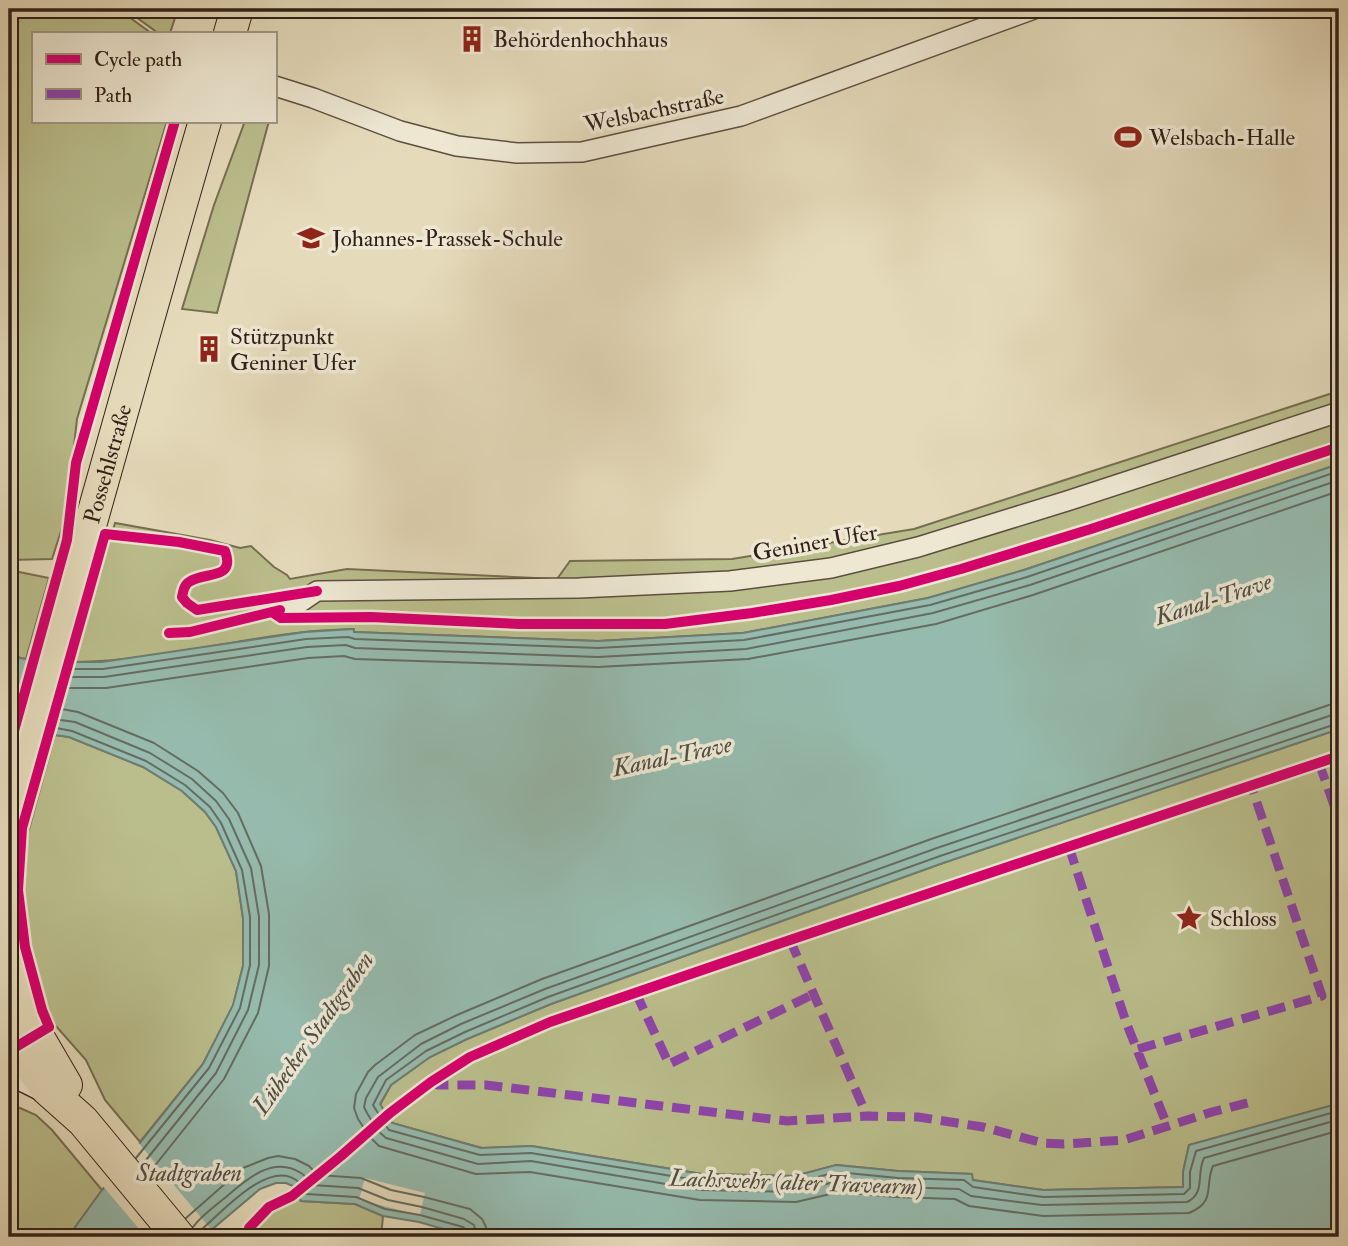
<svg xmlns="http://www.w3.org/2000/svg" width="1348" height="1246" font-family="'IM FELL Double Pica',serif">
  <rect width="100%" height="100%" fill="#e5dbbb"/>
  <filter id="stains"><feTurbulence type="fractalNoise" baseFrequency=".00286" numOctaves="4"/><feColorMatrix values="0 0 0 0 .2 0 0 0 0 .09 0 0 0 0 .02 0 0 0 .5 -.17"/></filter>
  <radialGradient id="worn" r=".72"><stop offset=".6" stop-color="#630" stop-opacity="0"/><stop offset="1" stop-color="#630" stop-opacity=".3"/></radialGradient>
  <!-- green -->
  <path fill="#babe8c" stroke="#766e52" stroke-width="2" d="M9,9H118L151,33H33V121H167L77,419L68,500L62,528L52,559L9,560Z
    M125,9H178L170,33H158Z
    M245,121H269L217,313L182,309L214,205Z
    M1339,391V464L1024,570L928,598L743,633L598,641L354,632L353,629C337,630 321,630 305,632C228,640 153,661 75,662L115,523L210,540L240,548L251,546L274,567L287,575L290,579L347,569L557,579L570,561L732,559L914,529Z
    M9,571L19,572L49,578L26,659L20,658L9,652Z
    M1339,729V1109L1333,1105L1189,1145L1183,1172L1184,1187L1043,1190L972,1180V1174L898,1171L837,1165L795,1176L702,1174L532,1146L482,1148L392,1123L380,1105L391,1085L430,1057L467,1039L551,1004L943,863Z
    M55,735L69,737L143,767L182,791L205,812L216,827L236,871L243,918V966L233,1006L203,1064L140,1142L105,1100L86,1060L55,1025L38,983L28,946L22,891L28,833Z
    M9,1105L20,1108L36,1115L52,1130L102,1190L68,1237H9Z
    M292,1196H298L301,1201L355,1204L383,1216L381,1237H240L269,1207Z"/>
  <!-- water -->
  <path fill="#96bbae" stroke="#6e7d72" stroke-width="2" d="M1339,464V729L943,863L551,1004L467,1039L430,1057L391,1085L380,1104L392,1123L481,1148L531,1146L702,1174L795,1176L836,1165L898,1171L972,1174L973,1180L1043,1190L1183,1187V1172L1189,1145L1333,1105L1339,1109V1237H485L464,1235L419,1222L383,1216L355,1204L301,1201L293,1186L286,1183H276L260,1189L203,1237H68L102,1190L203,1064L233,1005L243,966V918L236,871L216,827L205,812L182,791L143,767L69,737L55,735L9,731V652L20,658L26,659L75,662H102L305,632L354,629V632L598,641L743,633L928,598L1024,570Z"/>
  <!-- pier -->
  <path fill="#e5dbbb" d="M28,656L74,659L51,738L9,735V725Z
    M137,1141L214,1233L209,1237H146L102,1185Z
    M365,1178L425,1193L420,1215L359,1200Z"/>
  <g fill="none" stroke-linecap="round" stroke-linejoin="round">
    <!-- shore -->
    <path stroke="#646d62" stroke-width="2" d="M68,669H103L306,639L348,637L355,639L598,648L744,640L930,605L1027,577L1339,471
      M65,677H104L307,647L346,645L355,648L598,657L746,649L933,613L1030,585L1339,480
      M62,688H106L308,658L344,656L355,659L598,667L748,659L936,624L1033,595L1339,491
      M1339,704L1329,705L934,838L542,979L457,1015L415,1035L375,1065L368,1072L356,1094L354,1108L358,1119L370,1137L379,1146L476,1174L530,1172L700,1200L796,1202L839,1192L896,1197L955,1199L969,1206L1043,1216L1189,1213C1217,1201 1204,1186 1213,1166L1330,1133L1339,1134
      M56,708L78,712L154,743L198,771L223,793L238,813L261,866L269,914V966L258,1013L224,1079L149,1173
      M1339,714L1332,715L937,848L545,989L461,1024L421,1044L378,1077L366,1098L364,1107L367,1113L378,1131L386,1138L478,1164L531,1161L701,1190L795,1192L838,1181L897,1187L959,1189L971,1196L1042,1205L1187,1202C1206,1193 1196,1174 1204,1158L1330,1122L1339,1123
      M53,719L75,722L150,753L192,779L216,801L229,819L251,868L259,917V965L248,1010L216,1073L142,1165
      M1339,723L940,856L548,997L465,1032L426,1051L386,1080L373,1105L386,1126L389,1130L480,1155L531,1153L702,1181L795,1183L837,1172L898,1178L964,1180L973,1187L1043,1197L1184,1194L1190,1188V1172L1196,1151L1331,1113L1339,1114
      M51,727L72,731L146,761L185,785L210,807L221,823L242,870L250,917V965L240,1008L209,1068L136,1158
      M186,1218L243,1168L268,1158L278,1156L295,1159L309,1166L318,1175L361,1178L391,1190L424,1197L470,1209L482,1219L486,1227L487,1237
      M193,1227C202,1215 215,1206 226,1197C247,1179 273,1155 301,1173C306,1176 308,1181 312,1185L358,1188L388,1200L422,1207L464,1219L474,1225L477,1237
      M199,1237L202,1229C222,1212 268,1160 296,1180C301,1183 303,1190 306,1194L356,1197L385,1209L420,1215L463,1227L467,1231L468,1237"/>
    <defs>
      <path id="street" d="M275,86L313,98L400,131L457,146L517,153L582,152L741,116L1034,9
        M283,610L298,604L317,591L579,588L730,581L831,568L918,547L1067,501L1339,412"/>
      <path id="secondary" d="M9,1073L17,1074L47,1089"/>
      <g id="primary">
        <path d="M230,33L237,9"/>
        <path id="s1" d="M9,807C77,579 138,349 205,121"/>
        <path d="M9,922L25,1004L31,1025L66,1085"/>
        <path d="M9,1031L16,1046L47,1089L83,1121L179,1237"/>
      </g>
    </defs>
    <!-- street casing -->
    <use href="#street" stroke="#5e4e40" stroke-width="22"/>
    <!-- secondary casing -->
    <use href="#secondary" stroke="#311f17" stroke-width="31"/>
    <!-- primary casing -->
    <use href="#primary" stroke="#311f17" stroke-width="34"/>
    <!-- street -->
    <use href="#street" stroke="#eee8d3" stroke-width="19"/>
    <!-- secondary -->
    <use href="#secondary" stroke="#eee8d3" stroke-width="28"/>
    <!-- primary -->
    <use href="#primary" stroke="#e5dbbb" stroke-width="32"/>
    <!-- quiet -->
    <path stroke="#8e44ad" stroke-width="9" stroke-dasharray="18 9" stroke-linecap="butt" d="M1319,763L1339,819
      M1069,847L1126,1022L1167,1125
      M790,940L867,1116
      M636,993L669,1064L814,994
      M1138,1049L1322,996L1251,785
      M431,1082L438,1085H486L787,1121L867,1116L918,1117L983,1127L1043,1143L1064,1144L1124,1140L1212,1112L1255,1101"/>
    <defs>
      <path id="cycleway" d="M272,612L281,618L371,617L519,624H665L752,613L831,600L899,586L961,569L1091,529L1339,447
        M169,633L190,632L280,610
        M9,749L67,540L76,463L175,121
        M9,1051L49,1027L42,1010L25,947L18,890L22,828L105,534L179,542L225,551C236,581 204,571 189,582C184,585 183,592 182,597L187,603L197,610L317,591
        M259,1237L249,1228L269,1207L292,1196L341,1156L390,1113L431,1082L470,1057L550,1022L790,940L1339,756"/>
    </defs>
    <!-- cycleway casing -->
    <use href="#cycleway" stroke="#eee8d3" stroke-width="15"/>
    <!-- cycleway -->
    <use href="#cycleway" stroke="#d6006c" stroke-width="10"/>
  </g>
  <!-- icons -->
  <defs>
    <symbol id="building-bare" viewBox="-9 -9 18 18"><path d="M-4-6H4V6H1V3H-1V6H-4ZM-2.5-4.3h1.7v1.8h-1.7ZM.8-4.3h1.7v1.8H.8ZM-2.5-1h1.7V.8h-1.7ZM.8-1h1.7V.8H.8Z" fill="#8f2418" stroke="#eee8d3" stroke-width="2.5" paint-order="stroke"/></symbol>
    <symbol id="stadium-bare" viewBox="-9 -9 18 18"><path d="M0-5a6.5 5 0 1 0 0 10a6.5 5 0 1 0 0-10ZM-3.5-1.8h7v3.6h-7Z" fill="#8f2418" stroke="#eee8d3" stroke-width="2.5" paint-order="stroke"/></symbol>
    <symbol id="school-bare" viewBox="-9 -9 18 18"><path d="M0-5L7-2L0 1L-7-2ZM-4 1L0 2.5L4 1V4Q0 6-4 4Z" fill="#8f2418" stroke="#eee8d3" stroke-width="2.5" paint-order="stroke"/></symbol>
    <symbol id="sight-bare" viewBox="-9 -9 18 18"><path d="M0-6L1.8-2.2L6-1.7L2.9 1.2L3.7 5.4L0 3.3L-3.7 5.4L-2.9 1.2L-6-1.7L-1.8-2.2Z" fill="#8f2418" stroke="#eee8d3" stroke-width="2.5" paint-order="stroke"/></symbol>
  </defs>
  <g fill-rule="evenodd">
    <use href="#building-bare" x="453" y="20" width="38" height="38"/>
    <use href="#stadium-bare" x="1109" y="118" width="38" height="38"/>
    <use href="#school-bare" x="292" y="219" width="38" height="38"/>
    <use href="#building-bare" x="190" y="330" width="38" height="38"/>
    <use href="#sight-bare" x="1170" y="899" width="38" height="38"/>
  </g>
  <g text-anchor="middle" stroke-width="7" stroke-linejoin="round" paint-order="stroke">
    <!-- poi labels -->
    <g font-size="23" fill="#311f17" stroke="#eee8d3" text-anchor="start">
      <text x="493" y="47">Behördenhochhaus</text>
      <text x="1149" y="145">Welsbach-Halle</text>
      <text x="332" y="246">Johannes-Prassek-Schule</text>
      <text x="230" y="344">Stützpunkt<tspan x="230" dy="26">Geniner Ufer</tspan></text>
      <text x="1210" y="926">Schloss</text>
    </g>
    <!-- street labels -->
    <g font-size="23" fill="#311f17" stroke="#eee8d3">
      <text transform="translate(654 110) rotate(-12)" y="8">Welsbachstraße</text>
      <text dy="8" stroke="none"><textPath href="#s1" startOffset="357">Possehlstraße</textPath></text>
      <text transform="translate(815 542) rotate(-10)" y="8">Geniner Ufer</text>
    </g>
    <!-- water labels -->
    <g font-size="24" font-style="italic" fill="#4f4e44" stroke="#eee8d3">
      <text transform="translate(1213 599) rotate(-18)" y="8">Kanal-Trave</text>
      <text transform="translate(672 756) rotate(-12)" y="8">Kanal-Trave</text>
      <text transform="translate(313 1033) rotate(-55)" y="8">Lübecker Stadtgraben</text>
      <text x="189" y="1181">Stadtgraben</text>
      <text transform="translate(796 1182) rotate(2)" y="8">Lachswehr (alter Travearm)</text>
    </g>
  </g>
  <!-- margin -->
  <rect width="1348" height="1246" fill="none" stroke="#e5dbbb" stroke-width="35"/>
  <rect x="10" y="10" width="1327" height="1225" fill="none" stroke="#311f17" stroke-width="3.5"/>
  <rect x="18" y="18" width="1313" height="1211" fill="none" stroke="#311f17" stroke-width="2"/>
  <!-- legend -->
  <rect x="32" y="32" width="245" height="91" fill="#eee8d3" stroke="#a29888" stroke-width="2"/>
  <rect x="46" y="54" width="35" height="10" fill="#d6006c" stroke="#a29888" stroke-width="2"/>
  <text x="94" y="66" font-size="21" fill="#311f17">Cycle path</text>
  <rect x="46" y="89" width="35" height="10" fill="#8e44ad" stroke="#a29888" stroke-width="2"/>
  <text x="94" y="102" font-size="21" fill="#311f17">Path</text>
  <rect width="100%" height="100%" filter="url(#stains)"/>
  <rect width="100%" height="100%" fill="url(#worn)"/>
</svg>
